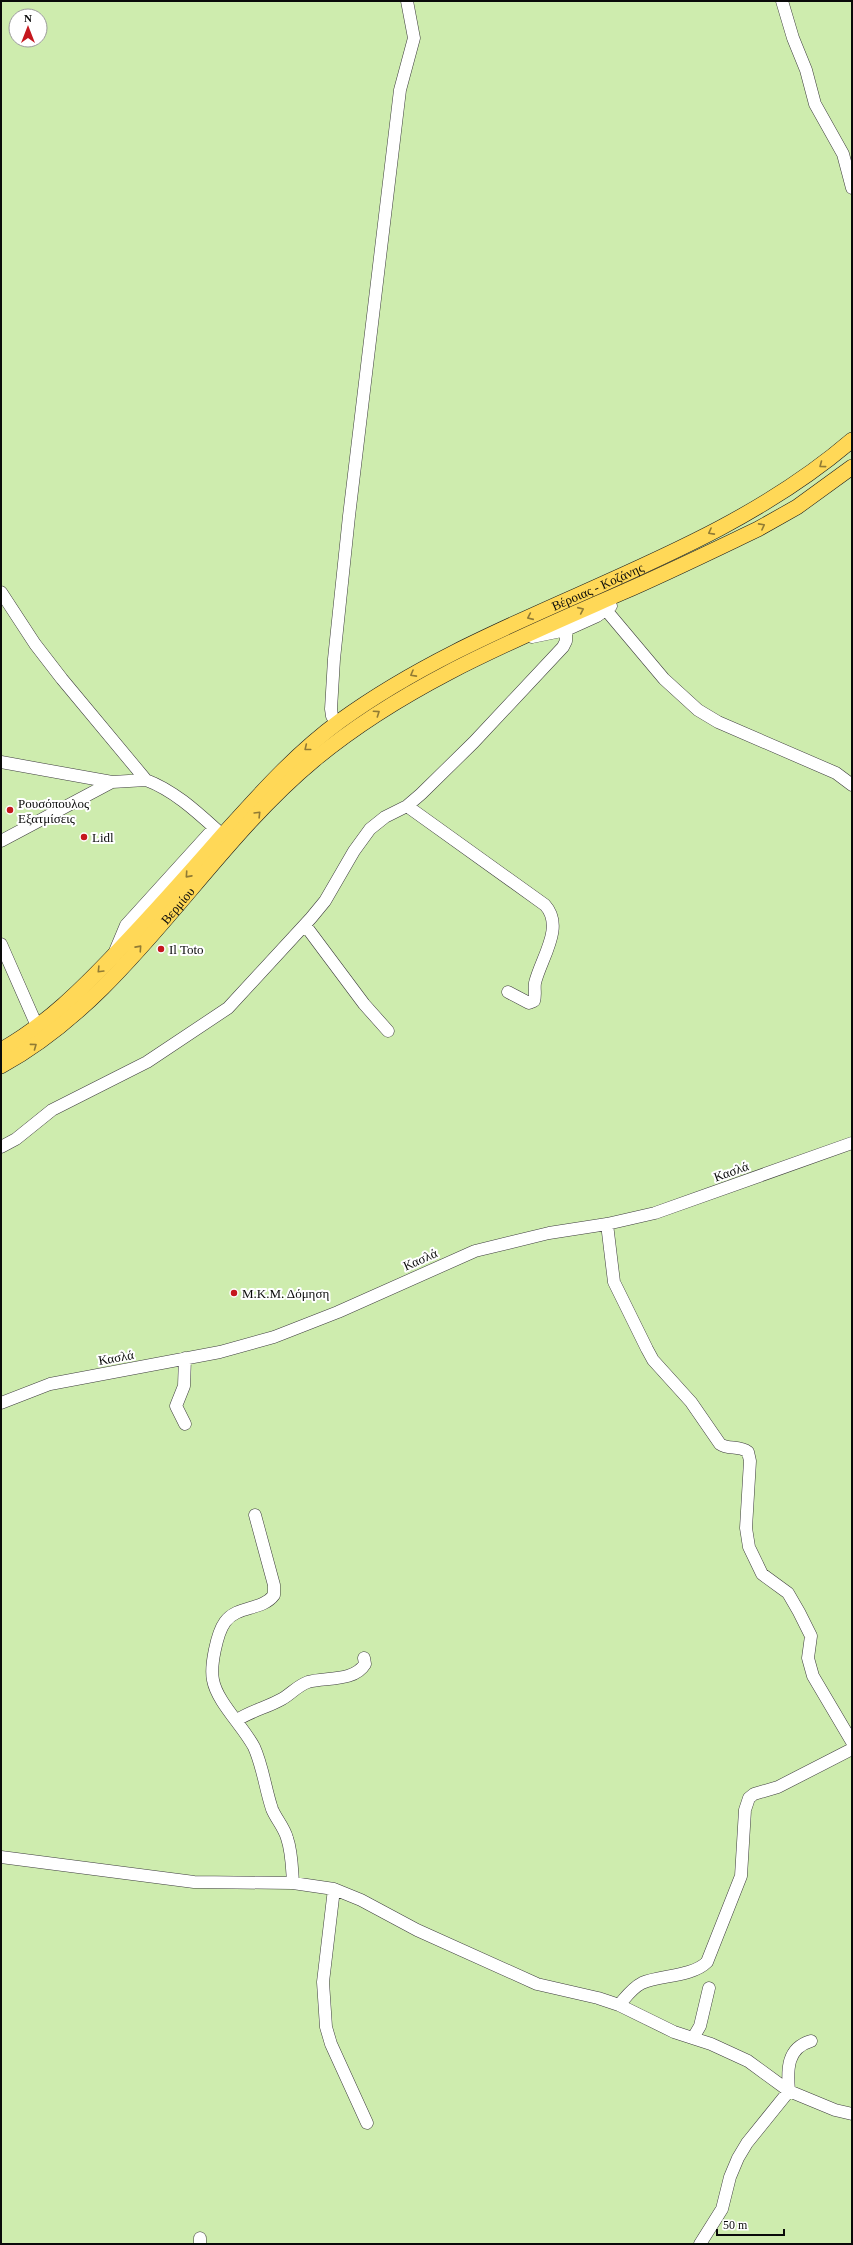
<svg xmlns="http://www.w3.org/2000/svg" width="853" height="2245" font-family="'Times New Roman',serif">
  <rect width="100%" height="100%" fill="#fffbe7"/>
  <!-- green -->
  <path fill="#ceecae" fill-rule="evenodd" d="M1,1H852V2244H1ZM16,16H40V40H16Z"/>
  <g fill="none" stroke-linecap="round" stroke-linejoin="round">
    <defs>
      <path id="minor" d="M782,1L793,38L806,70L815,104L843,154L852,188
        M1,592L35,644L62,679L146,780C178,792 203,818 228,840
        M606,610L664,679L698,710L718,722L836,773L852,785
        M532,637L566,630L597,616L611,606
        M337,724L332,716L331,709L334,659L349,516L400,90L414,38L407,1
        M1,762L112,782
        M407,806L545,905C565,927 541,958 535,983C534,989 536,995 534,1001L529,1003L508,992
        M1,841L112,782L146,780
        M305,925L364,1004L388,1031
        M1,944L37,1026
        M113,956L126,925L214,828
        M1,1147L16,1139L52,1110L147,1062L228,1008L311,918L325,901L354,851L370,829L385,817L407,806L421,794L474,742L563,647L566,641V630
        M607,1224L614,1282L647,1349L653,1360L691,1402L720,1444C728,1450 739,1445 748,1452L750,1461L746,1528L749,1547L762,1574L788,1593L799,1612L811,1636L808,1658L813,1676L852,1742
        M185,1358L184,1386L176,1406L185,1424
        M1,1403L50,1384L220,1352L274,1337L338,1312L475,1251L549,1233L607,1224L655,1213L852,1143
        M255,1515L274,1585V1595C262,1611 237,1605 225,1622C217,1633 210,1666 213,1680C217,1702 243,1726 254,1747C263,1767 265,1788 272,1809C276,1819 284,1827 287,1838C292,1852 292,1869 293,1883
        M237,1720C251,1711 268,1707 282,1699C291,1694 297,1686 308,1682C325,1677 354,1682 365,1664L364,1658
        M1,1857L194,1882L293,1883L334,1889L361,1900L417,1930L537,1984L598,1998L619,2005L674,2032L711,2044L748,2061L789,2091L835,2110L852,2114
        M334,1889L323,1982L326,2027L331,2044L367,2123
        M619,2005C626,1997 632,1988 642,1983C660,1975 692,1977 707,1962L741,1876L745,1810L749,1798L754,1794L778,1787L852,1749
        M693,2038L700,2026L709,1988
        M200,2238V2244
        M700,2244L722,2209L730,2177L738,2158L747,2143L789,2091C787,2069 787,2048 811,2041"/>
      <g id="major">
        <path id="s1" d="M1,1050C46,1025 83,988 118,951C154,913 188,875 222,836C259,795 295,754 340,721C498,606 702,569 852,440"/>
        <path id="s2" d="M1,1066C129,996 203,852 314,760C404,685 514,640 621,593C667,573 712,551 758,529L797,507L852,467"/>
      </g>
    </defs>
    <!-- minor casing -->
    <use href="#minor" stroke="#3d3d3d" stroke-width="13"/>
    <!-- major casing -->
    <use href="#major" stroke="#1b1b1b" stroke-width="16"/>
    <!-- minor -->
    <use href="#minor" stroke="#fff" stroke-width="12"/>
    <!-- major -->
    <use href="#major" stroke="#ffd857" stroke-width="15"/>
  </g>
  <!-- one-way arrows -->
  <defs><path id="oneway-chevron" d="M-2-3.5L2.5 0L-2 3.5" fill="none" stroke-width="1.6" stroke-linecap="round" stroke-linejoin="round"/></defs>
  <g stroke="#917b34">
    <use href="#oneway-chevron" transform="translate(822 465) rotate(143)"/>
    <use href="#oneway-chevron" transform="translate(762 526) rotate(-28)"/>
    <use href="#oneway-chevron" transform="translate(711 532) rotate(152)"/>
    <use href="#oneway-chevron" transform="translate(581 610) rotate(-24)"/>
    <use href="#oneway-chevron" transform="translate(530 617) rotate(156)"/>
    <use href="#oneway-chevron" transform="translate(413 674) rotate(151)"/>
    <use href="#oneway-chevron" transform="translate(377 713) rotate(-34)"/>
    <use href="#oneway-chevron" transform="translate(307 748) rotate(141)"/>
    <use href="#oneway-chevron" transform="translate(258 814) rotate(-46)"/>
    <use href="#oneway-chevron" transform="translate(188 875) rotate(132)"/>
    <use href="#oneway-chevron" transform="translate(139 948) rotate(-48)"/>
    <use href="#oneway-chevron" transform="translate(100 970) rotate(134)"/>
    <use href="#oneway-chevron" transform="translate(34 1046) rotate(-36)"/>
  </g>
  <!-- markers -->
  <g fill="#c5171e" stroke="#fff" stroke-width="1.5">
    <circle cx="10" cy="810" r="4"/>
    <circle cx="84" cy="837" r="4"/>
    <circle cx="161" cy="949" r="4"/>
    <circle cx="234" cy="1293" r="4"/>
  </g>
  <g text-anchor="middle" stroke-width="4" stroke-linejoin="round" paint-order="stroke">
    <!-- street labels -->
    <g font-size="13" fill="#0a0a0a" stroke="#fff">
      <text dy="5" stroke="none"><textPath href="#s1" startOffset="765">Βέροιας - Κοζάνης</textPath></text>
      <text dy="5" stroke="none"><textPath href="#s2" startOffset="240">Βερμίου</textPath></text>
      <text transform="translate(731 1171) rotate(-20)" y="5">Κασλά</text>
      <text transform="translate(420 1259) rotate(-24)" y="5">Κασλά</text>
      <text transform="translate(116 1357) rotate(-10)" y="5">Κασλά</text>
    </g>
    <!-- poi labels -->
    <g font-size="13" fill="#0a0a0a" stroke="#fff" text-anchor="start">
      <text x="18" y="808">Ρουσόπουλος<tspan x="18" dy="15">Εξατμίσεις</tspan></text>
      <text x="92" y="842">Lidl</text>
      <text x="169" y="954">Il Toto</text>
      <text x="242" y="1298">Μ.Κ.Μ. Δόμηση</text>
    </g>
  </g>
  <!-- border -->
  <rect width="853" height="2245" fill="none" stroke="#0a0a0a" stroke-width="4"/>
  <!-- north arrow -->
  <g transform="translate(28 28)"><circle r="19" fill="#ffffff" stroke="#9d9d9d"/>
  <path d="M0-3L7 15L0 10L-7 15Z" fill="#c5171e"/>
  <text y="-6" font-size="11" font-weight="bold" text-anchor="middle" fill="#0a0a0a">N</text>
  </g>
  <!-- scale -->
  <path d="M717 2229v6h67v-6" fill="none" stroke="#0a0a0a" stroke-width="2"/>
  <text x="723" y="2229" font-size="12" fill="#0a0a0a" stroke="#ffffff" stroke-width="3" paint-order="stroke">50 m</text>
</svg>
